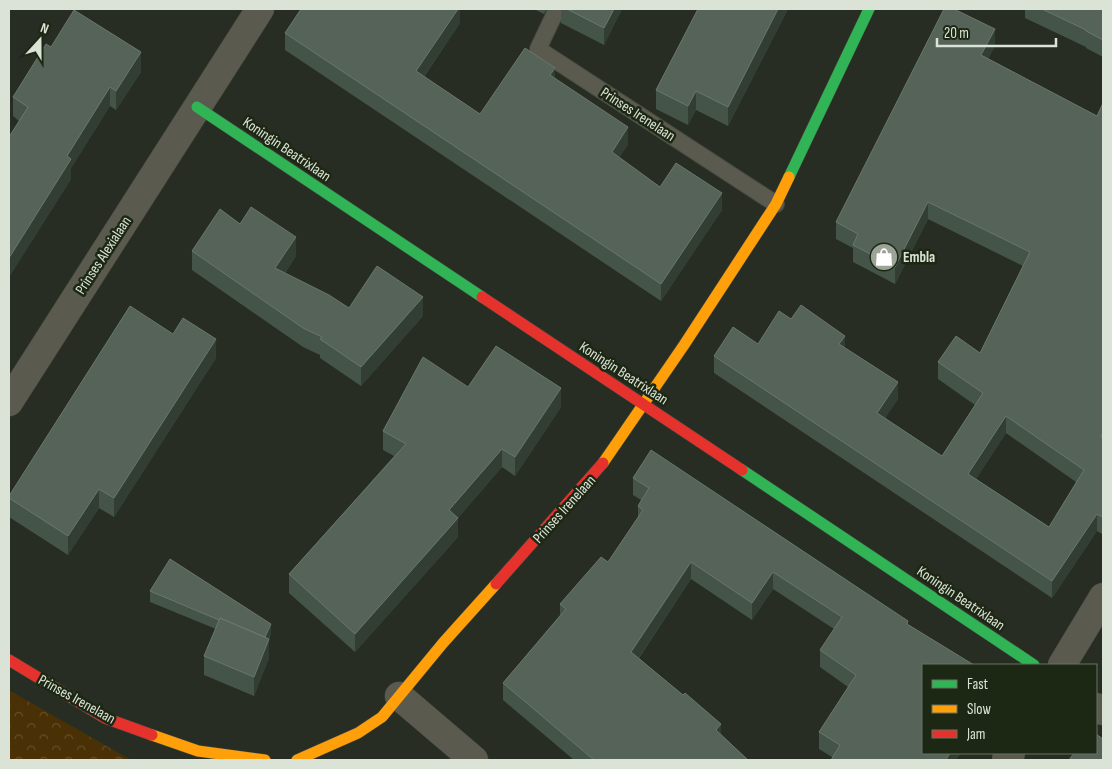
<svg xmlns="http://www.w3.org/2000/svg" width="1112" height="769" font-family="'Sofia Sans Condensed',sans-serif">
  <defs>
    <pattern id="forest-crowns" width="20" height="18" patternUnits="userSpaceOnUse" patternTransform="scale(1.25)"><rect width="20" height="18" fill="#4a3005"/><path d="M2 6a3 3 0 1 1 6 0M12 15a3 3 0 1 1 6 0" fill="none" stroke="#644e29"/></pattern>
  </defs>
  <rect width="100%" height="100%" fill="#272d22"/>
  <!-- forest -->
  <path fill="url(#forest-crowns)" d="M9,690L12,692L131,760H9Z"/>
  <g fill="none" stroke-linecap="round" stroke-linejoin="round">
    <defs>
      <path id="lane" d="M557,9L538,49L776,204"/>
      <path id="street" d="M9,402L260,9
        M1062,665L1103,597
        M399,696L474,760
        M1096,707L1103,711
        M1006,760L1011,753"/>
      <path id="fast" d="M197,107L482,297
        M789,177L869,9
        M742,470L1034,665"/>
      <path id="slow" d="M603,463L684,345L776,204L789,177
        M152,735L198,751L265,760
        M297,760L358,733L382,717L443,643L496,584"/>
      <path id="jam" d="M482,297L742,470
        M496,584L603,463
        M9,660L105,718L152,735"/>
    </defs>
    <!-- lane casing -->
    <use href="#lane" stroke="#444940" stroke-width="18"/>
    <!-- street casing -->
    <use href="#street" stroke="#444940" stroke-width="29"/>
    <!-- fast casing -->
    <use href="#fast" stroke="#444940" stroke-width="12"/>
    <!-- slow casing -->
    <use href="#slow" stroke="#444940" stroke-width="12"/>
    <!-- jam casing -->
    <use href="#jam" stroke="#444940" stroke-width="12"/>
    <!-- lane -->
    <use href="#lane" stroke="#5a5a4e" stroke-width="16"/>
    <!-- street -->
    <use href="#street" stroke="#5a5a4e" stroke-width="28"/>
    <!-- fast -->
    <use href="#fast" stroke="#30b455" stroke-width="11"/>
    <!-- slow -->
    <use href="#slow" stroke="#ff9f0a" stroke-width="11"/>
    <!-- jam -->
    <use href="#jam" stroke="#e5322d" stroke-width="11"/>
  </g>
  <!-- wall -->
  <path fill="#445449" fill-rule="evenodd" d="M460,9V23L424,77L480,114L555,78L628,144L619,158L660,187L722,210L661,301L285,50V33Z
    M534,9H547L544,14Z
    M561,9H622L604,45L561,23Z
    M698,9H788L728,126L696,110L688,125L656,109V90Z
    M1025,9H1103V57L1086,48V47L1025,18Z
    M995,46L988,59L1097,116L1103,103V531L1102,534L1097,531L1052,598L714,373V356L758,344L791,319L845,348L898,399L885,418L942,456L975,405L938,379V362L980,353L1023,266L928,219L895,284L853,262V248L836,239V222ZM1006,433L1076,482L1049,527L976,479Z
    M51,47L141,72L116,110L110,106L71,168V179L9,277V137L19,121L13,116V97Z
    M192,251L296,256L285,273L349,308L423,316L361,386L320,358V355L303,347L192,270Z
    M173,334L216,358L114,517L99,508L68,555L9,517V496Z
    M561,407L515,476L502,467L458,518V537L355,652L289,593V574L394,456L383,450V431Z
    M633,478L908,625L923,753H961L956,760L832,757L819,749V732L848,687L820,667V650L834,629L773,589L752,620L691,579L639,658L748,760H574L503,700V683L560,615V604L608,562L638,517V506L641,500L633,495Z
    M150,591L271,634L269,639V658L254,696L204,675V656L216,629L150,602Z"/>
  <!-- shaded-wall -->
  <path fill="#323e33" d="M458,9H460V23L416,88V71Z
    M614,9H622L604,45V28Z
    M778,9H788L728,126V107Z
    M995,29V46L981,72V55Z
    M141,52V72L116,110V91Z
    M555,68V85L550,75Z
    M110,87V106L71,168V179L9,277V258L67,156Z
    M696,91V110L688,125V106Z
    M628,127V144L612,169V152Z
    M722,193V210L661,301V284Z
    M928,202V219L895,284V267Z
    M296,237V256L275,287V268Z
    M423,297V316L361,386V367Z
    M845,336V353L839,344Z
    M216,339V358L114,517V498Z
    M898,382V399L877,430V413Z
    M561,388V407L515,476V457Z
    M1006,416V433L968,491V474Z
    M502,449V467L449,528V510Z
    M99,489V508L68,555V536Z
    M1097,514V531L1052,598V581Z
    M1103,514V531L1102,534V517Z
    M458,518V537L355,652V634Z
    M691,562V579L631,669V652Z
    M773,572V589L752,620V603Z
    M271,624V634L263,649V639Z
    M269,639V658L254,696V677Z
    M721,724V741L716,730Z
    M950,753H961L956,760H946Z"/>
  <!-- building -->
  <path fill="#556358" stroke="#6a776c" fill-rule="evenodd" d="M301,9H458L416,71L480,114L525,48L555,68L550,75L628,127L612,152L660,187L676,163L722,193L661,284L285,33Z
    M567,9H614L604,28Z
    M698,9H778L728,107L696,91L688,106L656,90Z
    M944,9H954L995,29L981,55L1097,116L1103,103V431L1101,437L1103,439V514L1102,517L1097,514L1052,581L714,356L733,327L758,344L779,311L791,319L801,305L845,336L839,344L898,382L877,413L942,456L983,393L938,362L956,336L980,353L1030,252L928,202L895,267L853,245L858,234L836,222ZM1006,416L1084,470L1049,527L968,474Z
    M1042,9H1103V40L1086,31V30Z
    M74,10L141,52L116,91L110,87L67,156L71,159L9,258V137L28,107L13,97L46,44L51,47Z
    M251,207L296,237L275,268L329,295L349,308L377,266L423,297L361,367L320,339L322,337L303,328L192,251L220,209L240,224Z
    M130,306L173,334L183,318L216,339L114,498L99,489L68,536L9,498V496Z
    M496,346L561,388L515,457L502,449L449,510L458,518L355,634L289,574L406,444L383,431L423,357L468,387Z
    M651,450L908,621L907,624L974,665H923V753H950L946,760H831L840,745L819,732L856,675L820,650L842,617L773,572L752,603L691,562L631,652L683,695L685,693L721,724L716,730L748,760H594L503,683L566,609L560,604L601,557L608,562L643,510L638,506L649,488L633,478Z
    M170,559L271,624L265,637L220,618L219,620L150,591Z
    M220,618L269,639L254,677L204,656Z
    M1096,734L1103,739V760H1069L1074,753H1096Z"/>
  <!-- icons -->
  <defs>
    <symbol id="shop-disc" viewBox="-11 -11 22 22"><circle r="9.5" fill="#9ca397" stroke="#1d2814"/><path d="M-5-2.5h2.3a2.7 3.5 0 0 1 5.4 0H5L5.5 6h-11ZM-1.5-2.5h3a1.5 2.3 0 0 0-3 0Z" fill="#fff"/></symbol>
  </defs>
  <g fill-rule="evenodd">
    <use href="#shop-disc" x="868" y="241" width="32" height="32"/>
  </g>
  <g text-anchor="middle" stroke-width="5" stroke-linejoin="round" paint-order="stroke">
    <!-- street labels -->
    <g font-size="15" fill="#dbe3d6" stroke="#1d2814">
      <text transform="translate(638 114) rotate(33)" y="5">Prinses Irenelaan</text>
      <text transform="translate(287 149) rotate(34)" y="5">Koningin Beatrixlaan</text>
      <text transform="translate(103 255) rotate(-57)" y="5">Prinses Alexialaan</text>
      <text transform="translate(624 373) rotate(33)" y="5">Koningin Beatrixlaan</text>
      <text transform="translate(564 509) rotate(-48)" y="5">Prinses Irenelaan</text>
      <text transform="translate(961 598) rotate(34)" y="5">Koningin Beatrixlaan</text>
      <text transform="translate(77 699) rotate(29)" y="5">Prinses Irenelaan</text>
    </g>
    <!-- poi labels -->
    <g font-size="15" font-weight="bold" fill="#dbe3d6" stroke="#1d2814" text-anchor="start">
      <text x="903" y="262">Embla</text>
    </g>
  </g>
  <!-- border -->
  <rect width="1112" height="769" fill="none" stroke="#dbe3d6" stroke-width="20"/>
  <!-- legend -->
  <rect x="922" y="664" width="175" height="90" fill="#1d2814" stroke="#697362"/>
  <rect x="932" y="680" width="25" height="8" fill="#30b455" stroke="#697362"/>
  <text x="967" y="689" font-size="15" fill="#dbe3d6">Fast</text>
  <rect x="932" y="705" width="25" height="8" fill="#ff9f0a" stroke="#697362"/>
  <text x="967" y="714" font-size="15" fill="#dbe3d6">Slow</text>
  <rect x="932" y="730" width="25" height="8" fill="#e5322d" stroke="#697362"/>
  <text x="967" y="739" font-size="15" fill="#dbe3d6">Jam</text>
  <!-- north arrow -->
  <g transform="translate(40 40) rotate(21)" stroke="#1d2814" stroke-width="4" paint-order="stroke">
  <path d="M0-4L9 19L0 12L-9 19Z" fill="#dbe3d6"/>
  <text y="-8" font-size="14" font-weight="bold" text-anchor="middle" fill="#dbe3d6">N</text>
  </g>
  <!-- scale -->
  <path d="M937 38v8h119v-8" fill="none" stroke="#dbe3d6" stroke-width="2.5"/>
  <text x="944" y="38" font-size="15" fill="#dbe3d6" stroke="#1d2814" stroke-width="4" paint-order="stroke">20 m</text>
</svg>
